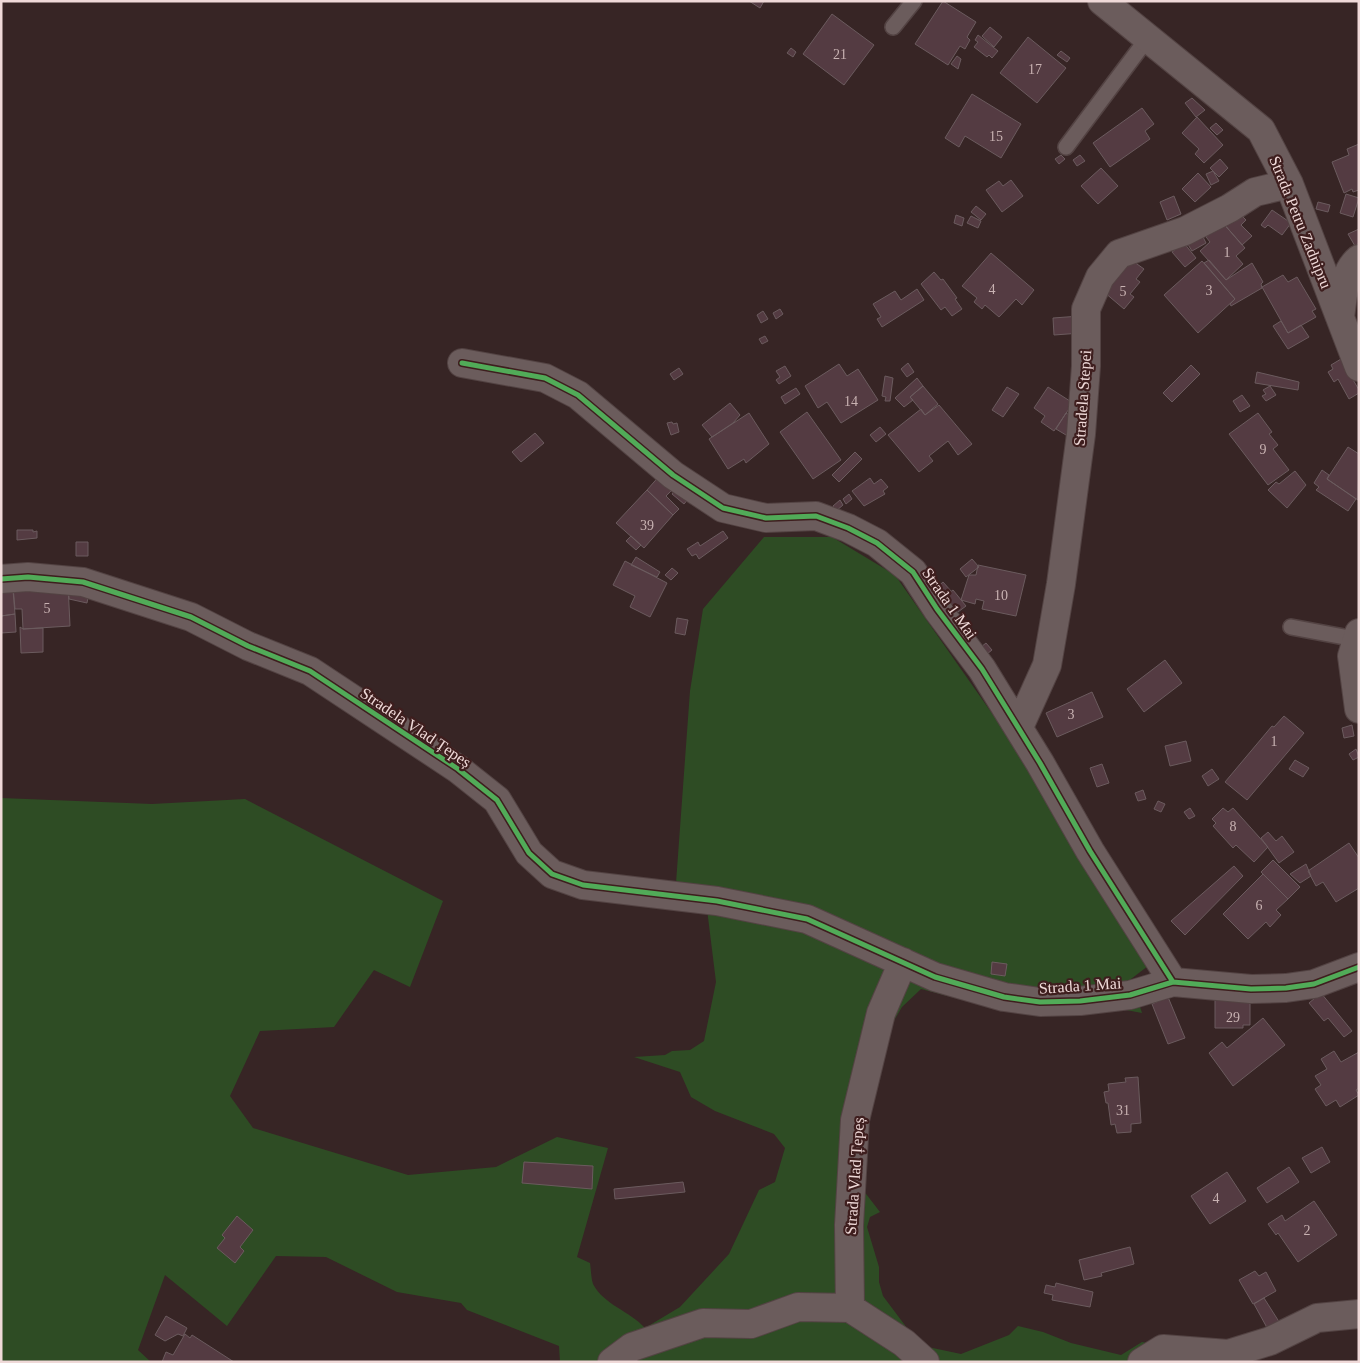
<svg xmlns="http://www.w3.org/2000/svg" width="1360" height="1363" font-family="Georgia,serif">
  <rect width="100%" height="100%" fill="#372525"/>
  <!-- green -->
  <path fill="#2e4c24" d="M764,537H832L895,575L1026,762L1148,966L1131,979L1142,1013L1126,1010L1063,1013L1001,1010L921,989L902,1007L889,1029L868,1104L863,1190L880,1212L870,1217L867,1227L879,1267V1282L883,1296L913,1336L928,1347L961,1354L1009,1335L1018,1326L1043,1332L1071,1343L1121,1355L1142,1342L1154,1344L1155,1362H560L559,1346L467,1310L461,1303L397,1292L326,1257L276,1256L227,1326L165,1275L138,1350L151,1362H1V798L152,804L245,799L443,901L410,987L374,970L334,1027L260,1031L230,1096L253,1128L408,1175L496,1167L557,1137L608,1148L577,1257L590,1263C591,1269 591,1278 593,1284C604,1305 630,1311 645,1328L680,1307L729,1254L759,1190L775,1182L785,1148L774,1134L715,1111L691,1097L680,1072L634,1057L665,1055L672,1051L690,1050L704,1041L716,982L707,909L676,883L690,691L703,609Z"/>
  <!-- building -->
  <path fill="#543b42" stroke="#6b5b5e" d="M749,1H764L760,8Z
    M943,1L976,22L967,37L970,40L965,49L960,46L948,65L915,44Z
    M832,14L874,45L844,85L803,54Z
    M990,27L1002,37L994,47L982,36Z
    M978,35L998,51L992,58L989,55L987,57L974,47L978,42L975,40Z
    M1028,37L1066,68L1037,103L1000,73Z
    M791,48L796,52L793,57L787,53Z
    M1061,51L1070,58L1067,62L1057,55Z
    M957,56L961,59L958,69L951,64Z
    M972,94L1021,124L1001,158L965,136L959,147L945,138Z
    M1192,98L1205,110L1196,117L1185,103Z
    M1142,108L1154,124L1145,131L1150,139L1110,167L1093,143Z
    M1197,117L1223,145L1204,163L1195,154L1199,149L1182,133Z
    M1216,123L1223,130L1217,135L1210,128Z
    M1359,144V190L1353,192L1352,189L1344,193L1332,162L1349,155L1347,149Z
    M1061,155L1065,159L1059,164L1055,159Z
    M1080,155L1085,161L1077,166L1073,160Z
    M1220,159L1228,168L1219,177L1210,168Z
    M1101,168L1118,186L1098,204L1081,186Z
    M1213,171L1219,181L1211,185L1206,174Z
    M1198,173L1211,187L1195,202L1182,189Z
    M1011,180L1023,196L1002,212L986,190L999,181L1003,186Z
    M1346,194L1359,198L1353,217L1340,213Z
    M1174,196L1181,214L1167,220L1160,202Z
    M1318,202L1330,205L1328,212L1316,209Z
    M976,206L986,214L981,220L971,212Z
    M1272,210L1291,223L1282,235L1268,225L1265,228L1261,225Z
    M1238,212L1246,220L1241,225L1252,236L1242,245L1223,223Z
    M956,215L964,218L962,226L954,223Z
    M971,216L981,221L978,228L967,223Z
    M1223,223L1245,248L1236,256L1243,264L1226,280L1200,251L1210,242L1206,237Z
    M1359,229V243L1355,246L1348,234Z
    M1202,235L1206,243L1192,251L1187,243Z
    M1184,243L1196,258L1185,267L1172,252Z
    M991,253L1034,290L1022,305L1016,299L999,317L985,305L982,309L974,302L977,298L962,286Z
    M1130,259L1144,269L1136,279L1140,282L1130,294L1134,297L1124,309L1104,292Z
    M1209,260L1226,280L1252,263L1263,282L1261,284L1262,288L1231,306L1230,304L1235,299L1206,265L1204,263Z
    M1202,261L1235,299L1198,333L1164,295Z
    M934,272L941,280L943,279L957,298L955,299L962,309L952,316L945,307L941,310L921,284Z
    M1283,275L1288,282L1297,277L1316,309L1312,311L1316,317L1288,333L1262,287Z
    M917,289L924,300L882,327L877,319L881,317L873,304L895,291L901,300Z
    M780,309L783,314L776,319L773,313Z
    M763,311L768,319L761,323L757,315Z
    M1080,316L1081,333L1054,335L1053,318Z
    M1281,321L1288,333L1301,325L1309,337L1288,349L1273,326Z
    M765,336L768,341L762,344L759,339Z
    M1341,359L1359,390V393L1349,399L1338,379L1334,382L1328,372L1333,369L1331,365Z
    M908,363L914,372L907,377L901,369Z
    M839,364L847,376L858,369L878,400L841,423L827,402L818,408L805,386Z
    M1191,365L1200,374L1172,402L1163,393Z
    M785,366L791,376L779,384L776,380L780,377L776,371Z
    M679,368L683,374L674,380L670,374Z
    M1257,372L1299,382L1298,390L1255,383Z
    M885,376L893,378L890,401H885L886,397L882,396Z
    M917,378L923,386L910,397L913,400L904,407L895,398Z
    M923,386L938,404L925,415L910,397Z
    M1270,386L1276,395L1266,401L1262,396L1266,394L1263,390Z
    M1007,387L1019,394L1003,417L992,410Z
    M1048,387L1073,403L1054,431L1041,422L1045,416L1034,408Z
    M796,388L800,394L785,404L781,397Z
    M1242,395L1250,406L1240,412L1233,401Z
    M730,403L740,415L733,423L712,437L702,425Z
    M939,405L972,444L958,455L948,441L929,456L933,461L919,472L888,435L921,409L925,415Z
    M807,412L841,460L813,479L780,432Z
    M749,413L769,444L746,463L744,459L728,469L709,439Z
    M1066,413L1078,420L1076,441L1056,429Z
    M1258,413L1272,432L1269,434L1278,445L1273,449L1289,470L1268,485L1229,434Z
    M672,422L673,424L677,423L679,432L671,435L667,423Z
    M880,427L886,434L876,442L870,435Z
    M535,433L544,443L521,462L512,452Z
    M1348,447L1359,454L1358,500L1327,479Z
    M855,452L862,459L839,482L832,475Z
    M1322,470L1329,475L1327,479L1356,499L1348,511L1316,490L1319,487L1314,483Z
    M1295,471L1306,485L1287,508L1268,490L1276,482L1279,484Z
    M661,474L675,487L666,496L679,509L673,515L647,490Z
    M870,478L874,484L881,479L888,487L883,491L885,494L864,506L852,491Z
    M677,488L689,498L684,504L672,494Z
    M647,490L673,515L644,548L616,523Z
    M849,494L852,499L846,504L843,499Z
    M840,500L843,505L836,511L833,506Z
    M17,530H33V532L37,531V538L17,540Z
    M723,531L728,538L699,559L696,554L692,556L687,549L698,542L700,546Z
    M631,536L641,545L636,550L626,541Z
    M76,542H88V556H76Z
    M636,557L660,572L657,577L631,565Z
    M972,559L979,567L966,577L960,569Z
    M625,561L667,583L650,617L630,607L635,596L613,585Z
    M978,565L1026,575L1016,616L982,609L984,601L976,599L975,604L961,600L969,575H976Z
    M672,568L678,573L671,580L665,575Z
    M943,582L951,591L942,598L935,589Z
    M68,584L70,626L23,629L22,609H15L13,587Z
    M68,587L89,592L87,603L69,599Z
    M13,590L15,614L1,616V591Z
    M953,590L966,606L954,615L941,599Z
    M15,614L16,632L1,633V616Z
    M677,618L688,620L685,635L675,633Z
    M20,627L23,629L43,628V652L21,653Z
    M986,643L992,650L987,654L981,647Z
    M1165,660L1182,683L1144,712L1127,689Z
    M1092,692L1103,717L1057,737L1046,713Z
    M1284,716L1304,733L1247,800L1225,782L1272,726L1274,727Z
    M1352,725L1354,736L1344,738L1342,728Z
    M1186,741L1191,761L1170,766L1165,746Z
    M1356,749L1359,757L1353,760L1349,754Z
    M1295,760L1309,768L1303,777L1289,769Z
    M1102,764L1109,783L1097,787L1090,768Z
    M1212,769L1219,779L1208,786L1202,776Z
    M1143,790L1146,799L1138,801L1135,793Z
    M1158,801L1165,804L1161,812L1154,809Z
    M1190,808L1195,816L1189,819L1184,812Z
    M1223,808L1228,812L1233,808L1268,847L1254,862L1236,845L1233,848L1213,826L1216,823L1212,819Z
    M1268,832L1276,841L1282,836L1294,852L1279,863L1261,838Z
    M1349,843L1359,858V888L1336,902L1323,882L1316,886L1308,871Z
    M1273,860L1300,887L1288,899L1261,872Z
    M1306,864L1311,876L1300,883L1290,874Z
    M1234,866L1243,876L1185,935L1171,921Z
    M1263,874L1288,899L1276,910L1281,915L1270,927L1266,922L1248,939L1223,914Z
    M992,962L1007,964L1005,976L991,974Z
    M1321,993L1352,1031L1344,1037L1328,1018L1324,1021L1309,1003Z
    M1168,997L1185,1038L1168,1044L1152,1004Z
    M1215,1000H1250V1025H1243V1028H1215Z
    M1263,1018L1285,1045L1233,1086L1209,1053L1222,1042L1227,1048Z
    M1334,1051L1341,1062L1359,1052V1088L1356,1090L1359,1095L1340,1107L1336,1100L1326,1106L1315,1089L1321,1085L1315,1076L1327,1069L1321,1059Z
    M1138,1077L1141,1123L1131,1124V1132L1117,1133L1115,1124L1111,1125L1108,1103H1106L1104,1092L1109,1091L1108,1084L1126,1082L1125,1078Z
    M1322,1147L1330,1162L1311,1173L1302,1158Z
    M524,1162L593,1166L592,1189L522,1183Z
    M1289,1167L1299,1182L1267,1203L1257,1188Z
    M1227,1172L1246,1201L1210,1224L1191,1196Z
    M683,1182L685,1192L615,1199L614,1189Z
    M1314,1201L1337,1235L1298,1262L1278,1233L1276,1235L1268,1224L1282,1215L1285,1221Z
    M237,1216L253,1230L240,1247L244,1251L235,1263L217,1248L225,1238L222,1235Z
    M1130,1247L1134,1264L1101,1273L1102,1276L1084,1280L1079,1260Z
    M1255,1271L1259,1276L1266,1272L1276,1291L1253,1304L1239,1280Z
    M1056,1283L1093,1292L1090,1307L1052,1300L1053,1295L1044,1293L1046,1285L1055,1287Z
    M1264,1298L1283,1328L1271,1335L1254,1304Z
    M166,1316L187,1328L183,1336L178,1334L165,1341L155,1335Z
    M185,1334L190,1338L192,1335L234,1362H162L166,1352L173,1355Z"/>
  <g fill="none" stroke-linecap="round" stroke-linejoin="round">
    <defs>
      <path id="lane" d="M893,27L914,1
        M1066,147L1147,39
        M1291,627L1355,639"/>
      <path id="street" d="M1102,1L1261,130L1289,184L1359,367
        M1340,317C1343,298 1343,272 1359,259
        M462,363L545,378L578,395L673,475L723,508L766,518L816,516L848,528L877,543L913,572L937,609L982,669L1040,763L1090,851L1173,982
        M1,579L28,577L83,582L191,617L248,646L310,671L458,769L497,800L529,853L552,874L583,885L717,901L807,919L935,977L1004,997L1040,1002L1080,1001L1130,995L1173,982L1251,989L1286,988L1314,984L1359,967
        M1359,633L1352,656L1359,709
        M1019,727L1047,665L1061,584L1081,434L1086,366V309L1100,277L1119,254L1185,231L1230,208L1255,192L1289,184
        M850,1308L849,1225L855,1120L881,1013L903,962
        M612,1362L632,1347L703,1323L751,1324L798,1307L850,1308L904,1343L925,1362
        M1142,1362L1163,1349L1228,1354L1270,1341L1317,1318L1359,1314"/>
    </defs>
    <!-- lane casing -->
    <use href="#lane" stroke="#534343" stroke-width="18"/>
    <!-- street casing -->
    <use href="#street" stroke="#534343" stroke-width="30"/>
    <!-- lane -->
    <use href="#lane" stroke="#6b5c5c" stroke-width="15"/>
    <!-- street -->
    <use href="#street" stroke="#6b5c5c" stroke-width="28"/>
    <defs>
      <path id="cycleway" d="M462,363L545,378L578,395L673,475L723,508L766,518L816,516L848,528L877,543L913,572L937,609L982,669L1040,763L1090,851L1173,982
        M1,579L28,577L83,582L191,617L248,646L310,671L458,769L497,800L529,853L552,874L583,885L717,901L807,919L935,977L1004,997L1040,1002L1080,1001L1130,995L1173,982L1251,989L1286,988L1314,984L1359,967"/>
    </defs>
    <!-- cycleway casing -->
    <use href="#cycleway" stroke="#3e1e1e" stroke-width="8"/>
    <!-- cycleway -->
    <use href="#cycleway" stroke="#51ab58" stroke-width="5"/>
  </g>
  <g text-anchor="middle" stroke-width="4.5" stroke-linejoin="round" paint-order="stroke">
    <!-- number labels -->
    <g font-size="14" fill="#c8b2b2">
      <text x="840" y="59">21</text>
      <text x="1035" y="74">17</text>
      <text x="996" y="141">15</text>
      <text x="1227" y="257">1</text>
      <text x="992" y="294">4</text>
      <text x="1209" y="295">3</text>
      <text x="1123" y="296">5</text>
      <text x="851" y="406">14</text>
      <text x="1263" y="454">9</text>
      <text x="647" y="530">39</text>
      <text x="1001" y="600">10</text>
      <text x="47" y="613">5</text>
      <text x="1071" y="719">3</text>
      <text x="1274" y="746">1</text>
      <text x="1233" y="831">8</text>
      <text x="1259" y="910">6</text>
      <text x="1233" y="1022">29</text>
      <text x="1123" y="1115">31</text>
      <text x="1216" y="1203">4</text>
      <text x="1307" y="1235">2</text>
    </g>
    <!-- street labels -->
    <g font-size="16" fill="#efd9d8" stroke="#3e1e1e">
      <text transform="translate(1301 222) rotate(68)" y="6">Strada Petru Zadnipru</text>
      <text transform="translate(1082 398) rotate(-86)" y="6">Stradela Stepei</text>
      <text transform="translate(950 603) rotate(55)" y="6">Strada 1 Mai</text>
      <text transform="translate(416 727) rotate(34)" y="6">Stradela Vlad Țepeș</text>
      <text transform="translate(1080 985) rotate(-4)" y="6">Strada 1 Mai</text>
      <text transform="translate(854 1176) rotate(-86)" y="6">Strada Vlad Țepeș</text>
    </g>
  </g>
  <!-- border -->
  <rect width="1360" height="1363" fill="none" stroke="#efd9d8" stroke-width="5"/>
</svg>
